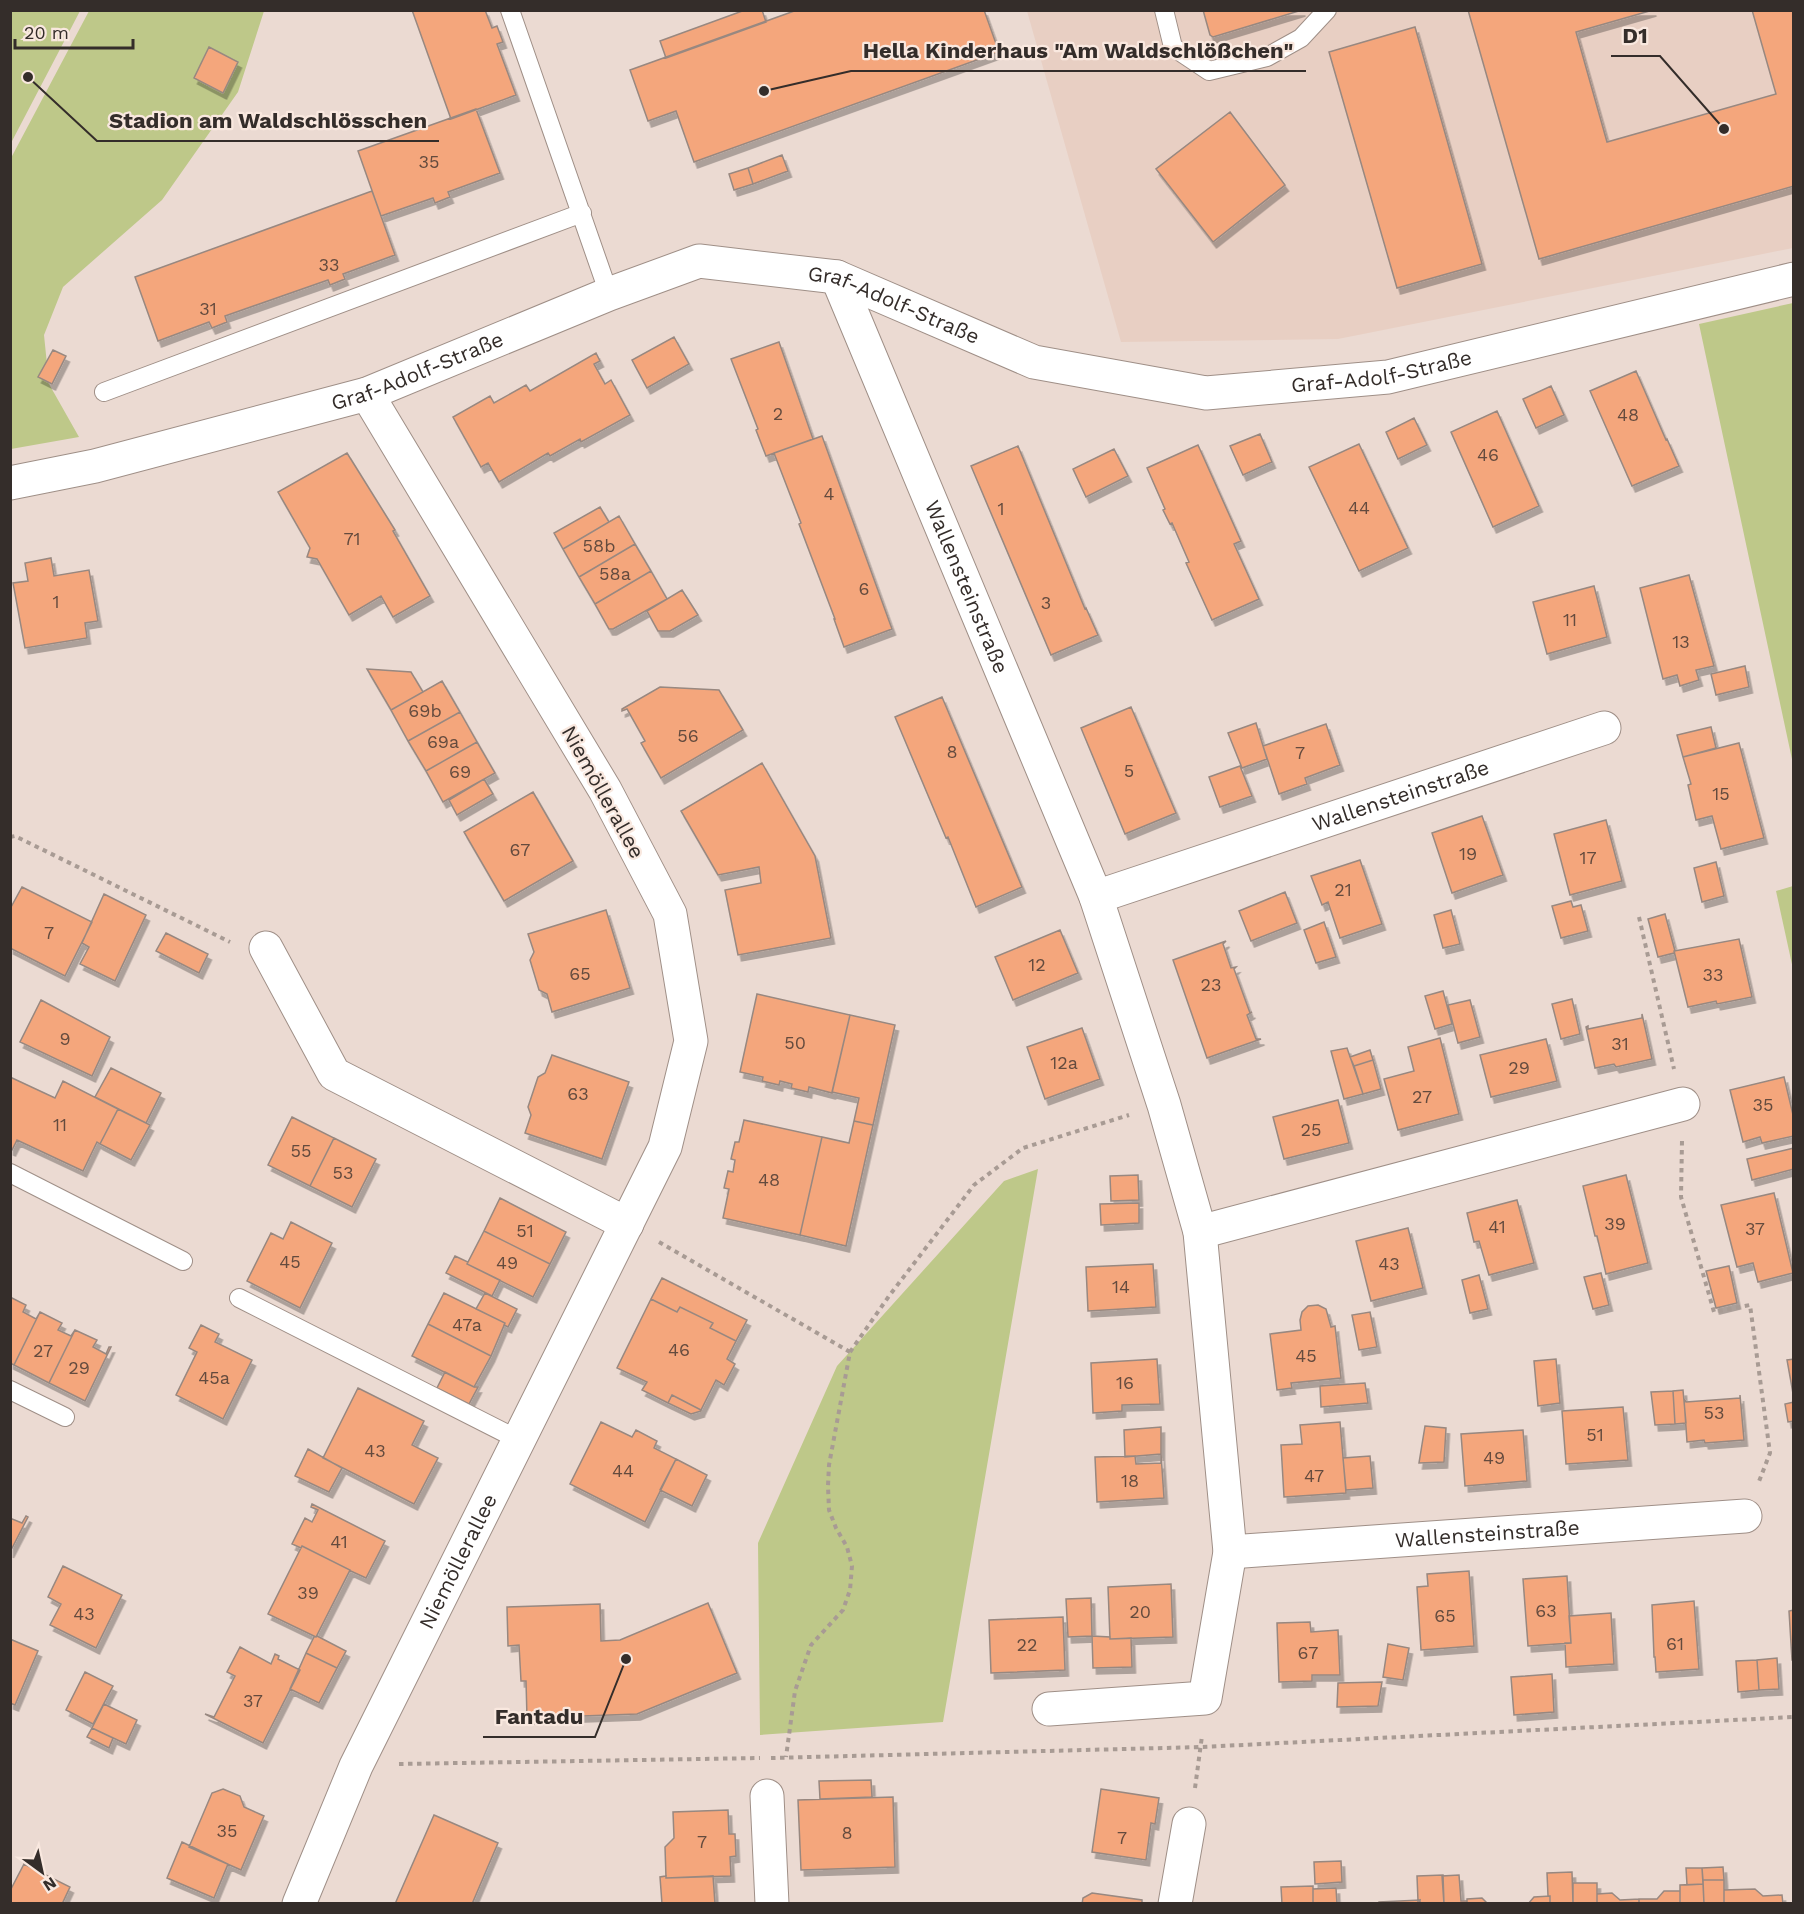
<svg xmlns="http://www.w3.org/2000/svg" width="1804" height="1914" font-family="'Work Sans',sans-serif">
  <defs>
    <filter id="shadow"><feDropShadow dx="3.5" dy="6" stdDeviation="0" flood-color="#0004"/></filter>
  </defs>
  <rect width="100%" height="100%" fill="#ebdad2"/>
  <!-- built -->
  <path fill="#e8cfc3" d="M1027,11H1793V248L1338,339L1121,342Z"/>
  <!-- green -->
  <path fill="#bec889" d="M11,10L80,11L11,143L10,11Z
    M89,11H264L238,92L162,200L63,287L44,335L49,384L79,437L11,449V158Z
    M1793,303H1794L1793,764L1699,324Z
    M1793,886H1794L1793,969L1776,891Z
    M1038,1169L943,1722L760,1735L758,1543L837,1366L1004,1181Z"/>
  <!-- building -->
  <path fill="#f4a67c" stroke="#988880" stroke-width="1.5" filter="url(#shadow)" d="M412,10H485L492,28L497,26L503,42L497,44L516,95L451,119Z
    M745,10H762L766,22L666,58L660,41Z
    M797,10H984L999,52L694,162L676,111L648,121L630,70Z
    M1203,10H1302L1213,37L1210,35Z
    M1468,10H1653L1576,32L1607,142L1776,94L1752,10H1794V186L1539,259Z
    M1415,27L1482,264L1397,288L1329,52Z
    M209,47L238,62L223,93L194,78Z
    M476,109L500,173L448,192L450,197L435,203L433,198L381,216L358,151Z
    M1230,112L1285,185L1213,242L1156,169Z
    M782,155L788,171L753,184L748,168Z
    M748,168L753,184L734,190L729,174Z
    M372,191L395,255L343,274L345,279L330,285L328,280L225,316L227,322L212,328L209,322L158,341L135,277Z
    M674,337L689,364L647,388L632,360Z
    M779,342L813,439L766,456L756,430L758,429L731,359Z
    M53,350L66,356L52,384L38,377Z
    M596,353L600,361L594,364L605,384L611,380L630,415L581,442L580,439L550,456L548,453L499,482L488,463L481,467L453,417L490,396L494,403L526,385L530,391Z
    M1636,371L1666,440L1667,439L1679,466L1632,486L1590,391Z
    M1551,386L1564,415L1536,428L1523,399Z
    M1497,411L1539,506L1493,527L1451,432Z
    M1414,418L1427,445L1398,459L1386,432Z
    M1260,434L1272,462L1243,475L1230,446Z
    M822,436L892,629L844,647L834,619H835L799,524L801,523L774,453Z
    M1359,444L1408,548L1359,571L1309,467Z
    M1198,445L1241,541L1234,544L1259,599L1212,620L1186,563L1189,562L1172,523L1170,524L1163,510L1165,509L1147,468Z
    M1018,446L1085,609L1086,608L1098,635L1051,655L971,466Z
    M1114,449L1128,476L1086,497L1073,469Z
    M347,453L395,530L393,531L430,596L393,617L381,596L349,615L317,559L307,557L310,548L278,492Z
    M600,507L609,522L563,549L554,533Z
    M619,516L635,544L579,577L563,549Z
    M635,544L651,571L595,604L579,577Z
    M51,558L54,576L89,570L98,621L85,623L87,638L25,648L13,583L28,581L25,563Z
    M651,571L667,599L613,629H609L595,604Z
    M1689,575L1714,666L1696,670L1699,680L1680,686L1677,675L1663,679L1640,588Z
    M1594,586L1607,637L1547,654L1533,602Z
    M682,590L698,615L670,631H658L647,611Z
    M1745,666L1749,687L1716,695L1711,674Z
    M367,669L411,672L423,692L391,710Z
    M442,681L460,712L408,741L391,710Z
    M660,687L719,690L743,730L661,778L641,743L645,741L627,709L622,711V709Z
    M942,697L1022,887L976,907L948,837L946,838L895,717Z
    M1131,707L1176,813L1125,834L1081,728Z
    M460,712L477,742L426,771L408,741Z
    M1256,723L1267,759L1242,768L1228,733Z
    M1326,724L1340,765L1305,778L1307,784L1279,794L1263,746Z
    M1711,727L1716,748L1683,757L1677,735Z
    M477,742L495,773L443,802L426,771Z
    M1739,743L1764,838L1721,849L1712,816L1696,820L1688,785L1691,784L1683,757Z
    M762,763L815,856L831,938L738,955L725,890L761,883L759,867L718,875L681,811Z
    M1240,766L1252,796L1220,807L1209,777Z
    M484,779L493,794L457,815L449,800Z
    M533,792L573,861L504,901L464,832Z
    M1482,816L1503,875L1452,893L1432,833Z
    M1606,820L1622,881L1570,895L1554,834Z
    M1360,860L1382,924L1340,938L1328,902L1322,905L1311,876Z
    M1716,862L1724,896L1702,902L1694,868Z
    M22,887L92,922L65,976L10,948V909Z
    M1285,892L1297,923L1251,941L1239,911Z
    M104,894L146,915L115,981L80,964L89,947L82,943Z
    M1571,901L1573,907L1581,905L1588,931L1561,938L1552,906Z
    M606,910L630,988L552,1012L547,994L539,990L530,960L534,952L528,934Z
    M1451,910L1460,944L1443,948L1434,915Z
    M1665,914L1675,951L1674,953L1658,957L1648,919Z
    M1324,922L1336,957L1316,963L1304,930Z
    M1060,930L1078,973L1013,1000L995,957Z
    M166,933L208,954L199,973L156,951Z
    M1739,939L1752,997L1717,1004L1716,1001L1688,1007L1674,951Z
    M1226,941L1223,944L1231,968L1236,967L1234,969L1250,1013L1252,1012L1247,1015L1256,1039H1261L1207,1058L1173,960Z
    M1443,991L1452,1024L1435,1029L1425,996Z
    M757,994L850,1015L832,1093L809,1087L808,1092L791,1088L792,1084L780,1081L779,1085L762,1081L763,1077L740,1072Z
    M1572,999L1580,1034L1561,1039L1552,1004Z
    M41,1000L110,1037L92,1076L20,1042Z
    M1470,1000L1480,1037L1458,1043L1448,1005Z
    M1642,1014L1652,1059L1616,1067L1614,1064L1595,1068L1586,1027L1588,1026V1029L1642,1018Z
    M850,1015L895,1025L873,1125L854,1121L859,1098L832,1092Z
    M1082,1028L1100,1079L1045,1099L1027,1047Z
    M1440,1038L1459,1114L1398,1130L1384,1079L1414,1071L1408,1047Z
    M1546,1039L1557,1081L1491,1097L1480,1055Z
    M1347,1048L1363,1094L1344,1099L1331,1051Z
    M1370,1050L1373,1060L1354,1066L1350,1057Z
    M552,1055L629,1082L602,1159L525,1133L531,1115L528,1107L538,1077L545,1073Z
    M1373,1060L1381,1089L1363,1094L1354,1066Z
    M111,1068L161,1093L146,1123L95,1097Z
    M10,1077L55,1098L63,1081L118,1109L100,1144L97,1142L83,1171L17,1140L12,1150L10,1149Z
    M1784,1077L1794,1119V1136L1762,1143L1760,1137L1743,1142L1730,1090Z
    M1338,1100L1349,1143L1284,1159L1273,1117Z
    M118,1109L150,1125L131,1160L100,1144Z
    M292,1117L334,1138L310,1186L268,1165Z
    M744,1120L822,1137L800,1235L723,1218L729,1189L724,1188L728,1171L733,1172L735,1160L731,1159L735,1142H739Z
    M854,1121L873,1125L846,1246L800,1235L822,1137L849,1143Z
    M334,1138L376,1159L352,1207L310,1186Z
    M1794,1148V1169L1752,1180L1747,1159Z
    M1138,1175L1139,1200L1111,1201L1110,1176Z
    M1626,1175L1648,1263L1606,1274L1597,1236H1595L1583,1186Z
    M1774,1193L1793,1273L1758,1282L1753,1263L1737,1267L1721,1205Z
    M500,1198L566,1232L550,1264L484,1231Z
    M1517,1200L1534,1263L1489,1275L1479,1241L1474,1242L1467,1213Z
    M1139,1203V1223L1101,1225L1100,1204Z
    M291,1222L332,1243L300,1308L247,1281L271,1233L283,1239Z
    M1408,1228L1423,1288L1371,1301L1356,1241Z
    M484,1231L550,1264L533,1297L467,1264Z
    M455,1256L468,1262L467,1264L500,1280L492,1296L446,1273Z
    M1153,1264L1156,1307L1088,1311L1086,1267Z
    M1729,1266L1737,1303L1716,1308L1706,1271Z
    M1601,1273L1609,1305L1593,1309L1584,1277Z
    M1479,1275L1488,1309L1470,1313L1462,1280Z
    M662,1278L747,1320L736,1341L710,1328L713,1323L680,1307L677,1312L651,1299Z
    M444,1293L505,1323L491,1356L428,1324Z
    M485,1293L517,1309L508,1327L504,1325L505,1323L476,1309Z
    M10,1297L26,1305L23,1312L36,1319L40,1312L14,1365L10,1363Z
    M651,1299L677,1312L680,1307L713,1323L710,1328L736,1341L727,1359L735,1364L724,1385L716,1380L701,1410L672,1395L668,1403L642,1390L647,1382L617,1368Z
    M1318,1305L1326,1309L1331,1327L1335,1326L1341,1378L1291,1383L1292,1388L1277,1390L1270,1334L1301,1330L1300,1320L1302,1312L1308,1306Z
    M40,1312L62,1323L58,1330L71,1336L75,1330L49,1383L14,1365Z
    M1370,1312L1377,1347L1359,1350L1352,1315Z
    M428,1324L491,1356L474,1387L412,1356Z
    M201,1325L219,1334L215,1342L252,1360L223,1419L176,1395L197,1352L189,1348Z
    M75,1330L97,1340L93,1347L106,1354L109,1347H111L85,1401L49,1383Z
    M1157,1359L1160,1404L1122,1405V1411L1093,1413L1091,1363Z
    M1556,1359L1560,1403L1538,1406L1534,1361Z
    M1794,1359V1399L1787,1360Z
    M445,1372L474,1387H478L469,1404L437,1388Z
    M1365,1383L1368,1403L1321,1407L1320,1386Z
    M358,1388L424,1421L412,1445L438,1458L414,1504L323,1458Z
    M1683,1390L1686,1423L1675,1424L1673,1391Z
    M1673,1391L1675,1424L1655,1425L1651,1392Z
    M672,1395L701,1410V1411L691,1414L668,1403Z
    M1740,1395L1744,1440L1705,1443L1704,1440L1687,1442L1684,1399L1686,1402L1740,1398Z
    M1794,1402V1421L1788,1422L1785,1404Z
    M1623,1407L1628,1460L1566,1464L1562,1411Z
    M601,1422L632,1437L636,1430L657,1441L654,1448L676,1459L645,1522L570,1484Z
    M1340,1422L1346,1493L1284,1497L1281,1445L1302,1444L1300,1425Z
    M1425,1426L1446,1428L1444,1462L1419,1463Z
    M1161,1427V1454L1125,1457L1124,1430Z
    M1523,1430L1527,1481L1465,1486L1461,1434Z
    M308,1449L342,1468L329,1492L295,1476Z
    M1161,1454L1164,1498L1097,1502L1095,1457L1135,1456L1136,1464L1161,1463Z
    M1370,1456L1373,1488L1346,1490L1343,1458Z
    M676,1459L707,1475L692,1506L660,1490Z
    M312,1504L385,1541L366,1578L351,1571L349,1572L350,1570L302,1546L301,1548L292,1544L305,1518L312,1522L318,1510L311,1507Z
    M26,1516L28,1517L10,1552V1518L22,1523Z
    M302,1546L350,1570L316,1637L268,1614Z
    M63,1566L122,1595L96,1648L50,1625L61,1604L48,1597Z
    M1469,1571L1474,1646L1421,1650L1417,1587L1428,1586L1427,1574Z
    M1567,1576L1571,1643L1528,1646L1523,1579Z
    M1171,1584L1173,1637L1110,1639L1108,1587Z
    M1091,1598L1092,1636L1068,1637L1066,1599Z
    M1694,1601L1699,1669L1656,1672L1655,1657H1654L1652,1605Z
    M708,1603L737,1673L637,1714L527,1718L526,1681H521L519,1645L508,1646L507,1607L600,1604L601,1641L620,1640Z
    M1794,1610V1660H1792L1789,1611Z
    M1611,1613L1614,1664L1566,1667L1565,1643H1571L1569,1616Z
    M1063,1617L1065,1670L991,1673L989,1620Z
    M1310,1622L1311,1632L1338,1630L1340,1675H1312V1681L1279,1682L1277,1623Z
    M317,1636L346,1651L337,1668L306,1653L314,1637Z
    M1092,1636L1110,1637V1639L1131,1638L1132,1667L1093,1668Z
    M10,1639L38,1651L15,1705L10,1703Z
    M1388,1644L1409,1648L1403,1680L1383,1677Z
    M240,1647L271,1664L275,1654L279,1656L278,1659L300,1670L263,1743L205,1714L214,1717L235,1676L227,1672Z
    M306,1653L337,1668L319,1703L290,1689Z
    M1777,1658L1779,1689L1759,1690L1757,1660Z
    M1757,1660L1759,1690L1738,1692L1736,1661Z
    M85,1672L113,1686L93,1724L66,1710Z
    M1552,1674L1554,1712L1514,1715L1511,1677Z
    M1382,1682L1378,1706L1337,1707L1338,1683Z
    M104,1704L137,1720L126,1744L92,1728Z
    M92,1728L113,1738L109,1748L87,1737Z
    M871,1780L872,1797L820,1799L819,1781Z
    M223,1789L240,1796L244,1807L264,1816L241,1870L189,1847L212,1793Z
    M1101,1789L1159,1798L1155,1824L1151,1823L1146,1860L1092,1852Z
    M893,1797L895,1867L801,1870L798,1800Z
    M728,1810L729,1834H735L736,1856L730,1857L731,1876L666,1878L665,1847L674,1838L673,1812Z
    M434,1815L498,1843L472,1904H395Z
    M182,1842L228,1864L214,1898L167,1878Z
    M1341,1861L1342,1882L1315,1884L1314,1862Z
    M24,1864L70,1887L62,1904H10V1891Z
    M1723,1867L1724,1880H1703L1702,1868Z
    M1686,1868H1702L1703,1884L1687,1885Z
    M1572,1872L1573,1904H1550V1896H1548L1547,1873Z
    M1459,1875L1461,1901H1467V1904H1444L1442,1876Z
    M666,1876V1878L713,1876L715,1904H662L660,1877Z
    M1417,1876L1443,1875L1444,1904H1420V1900L1418,1901Z
    M1703,1880H1724V1904H1704Z
    M1573,1883H1597V1904H1573Z
    M1703,1884L1704,1904H1680V1885Z
    M1313,1886V1904H1282L1281,1887Z
    M1336,1888L1337,1904H1313V1889Z
    M1755,1889L1763,1896L1782,1895L1783,1904H1724V1890Z
    M1664,1891H1680V1904H1639V1899H1657Z
    M1092,1893L1142,1900V1904H1082L1083,1898Z
    M1612,1893L1620,1900L1639,1899V1904H1597V1894Z
    M1550,1896V1904H1528L1534,1897Z
    M1482,1898L1488,1904H1467V1899Z
    M1420,1900V1904H1379V1902Z"/>
  <g fill="none" stroke-linecap="round" stroke-linejoin="round">
    <defs>
      <path id="service" d="M510,10L609,294
        M1164,10L1173,47L1209,71L1267,57L1301,38L1327,10
        M104,392L582,213
        M10,1173L183,1261
        M239,1298L519,1440
        M10,1390L65,1417"/>
      <g id="minor">
        <path id="s1" d="M837,277L1096,897L1164,1105L1200,1232L1230,1552L1205,1698L1049,1709"/>
        <path id="s2" d="M10,483L95,466L367,394L609,294L699,261L837,277L1034,362L1206,393L1388,377L1794,279"/>
        <path id="s3" d="M1096,897L1604,728"/>
        <path d="M266,948L334,1074L627,1224"/>
        <path d="M1200,1232L1683,1104"/>
        <path id="s4" d="M1230,1552L1745,1516"/>
        <path d="M767,1796L772,1904"/>
        <path id="s5" d="M299,1904L356,1766L665,1147L691,1041L670,914L605,790L367,394"/>
        <path d="M1175,1904L1189,1824"/>
      </g>
    </defs>
    <!-- service casing -->
    <use href="#service" stroke="#9f8f87" stroke-width="20"/>
    <!-- minor casing -->
    <use href="#minor" stroke="#9f8f87" stroke-width="35"/>
    <!-- path -->
    <path stroke="#a89b94" stroke-width="4" stroke-dasharray="4.5 4.5" stroke-linecap="butt" d="M10,837L15,836L230,942
      M1639,917L1674,1069
      M1682,1141L1681,1197L1714,1312L1750,1305L1770,1453L1758,1484
      M659,1242L850,1352L829,1465L828,1486L829,1510L836,1528L847,1547L852,1566L850,1590L843,1610L811,1645L795,1691L786,1757
      M850,1352L889,1296L974,1185L1023,1148L1129,1115
      M771,1758L1202,1747L1794,1717
      M399,1764L760,1758
      M1195,1788L1202,1736"/>
    <!-- service -->
    <use href="#service" stroke="#fff" stroke-width="18"/>
    <!-- minor -->
    <use href="#minor" stroke="#fff" stroke-width="33"/>
  </g>
  <g text-anchor="middle" stroke-width="4.5" stroke-linejoin="round" paint-order="stroke">
    <!-- number labels -->
    <g font-size="18" fill="#644b3e">
      <text x="429" y="168">35</text>
      <text x="329" y="271">33</text>
      <text x="208" y="315">31</text>
      <text x="778" y="420">2</text>
      <text x="1628" y="421">48</text>
      <text x="1488" y="461">46</text>
      <text x="829" y="500">4</text>
      <text x="1359" y="514">44</text>
      <text x="1001" y="515">1</text>
      <text x="352" y="545">71</text>
      <text x="599" y="552">58b</text>
      <text x="615" y="580">58a</text>
      <text x="864" y="595">6</text>
      <text x="56" y="608">1</text>
      <text x="1046" y="609">3</text>
      <text x="1570" y="626">11</text>
      <text x="1681" y="648">13</text>
      <text x="425" y="717">69b</text>
      <text x="688" y="742">56</text>
      <text x="443" y="748">69a</text>
      <text x="952" y="758">8</text>
      <text x="1300" y="759">7</text>
      <text x="1129" y="777">5</text>
      <text x="460" y="778">69</text>
      <text x="1721" y="800">15</text>
      <text x="520" y="856">67</text>
      <text x="1468" y="860">19</text>
      <text x="1588" y="864">17</text>
      <text x="1343" y="896">21</text>
      <text x="49" y="939">7</text>
      <text x="1037" y="971">12</text>
      <text x="580" y="980">65</text>
      <text x="1713" y="981">33</text>
      <text x="1211" y="991">23</text>
      <text x="65" y="1045">9</text>
      <text x="795" y="1049">50</text>
      <text x="1620" y="1050">31</text>
      <text x="1064" y="1069">12a</text>
      <text x="1519" y="1074">29</text>
      <text x="578" y="1100">63</text>
      <text x="1422" y="1103">27</text>
      <text x="1763" y="1111">35</text>
      <text x="60" y="1131">11</text>
      <text x="1311" y="1136">25</text>
      <text x="301" y="1157">55</text>
      <text x="343" y="1179">53</text>
      <text x="769" y="1186">48</text>
      <text x="1615" y="1230">39</text>
      <text x="1497" y="1233">41</text>
      <text x="1755" y="1235">37</text>
      <text x="525" y="1237">51</text>
      <text x="290" y="1268">45</text>
      <text x="507" y="1269">49</text>
      <text x="1389" y="1270">43</text>
      <text x="1121" y="1293">14</text>
      <text x="467" y="1331">47a</text>
      <text x="679" y="1356">46</text>
      <text x="43" y="1357">27</text>
      <text x="1306" y="1362">45</text>
      <text x="79" y="1374">29</text>
      <text x="214" y="1384">45a</text>
      <text x="1125" y="1389">16</text>
      <text x="1714" y="1419">53</text>
      <text x="1595" y="1441">51</text>
      <text x="375" y="1457">43</text>
      <text x="1494" y="1464">49</text>
      <text x="623" y="1477">44</text>
      <text x="1314" y="1482">47</text>
      <text x="1130" y="1487">18</text>
      <text x="339" y="1548">41</text>
      <text x="308" y="1599">39</text>
      <text x="1546" y="1617">63</text>
      <text x="1140" y="1618">20</text>
      <text x="84" y="1620">43</text>
      <text x="1445" y="1622">65</text>
      <text x="1675" y="1650">61</text>
      <text x="1027" y="1651">22</text>
      <text x="1308" y="1659">67</text>
      <text x="253" y="1707">37</text>
      <text x="227" y="1837">35</text>
      <text x="847" y="1839">8</text>
      <text x="1122" y="1844">7</text>
      <text x="702" y="1848">7</text>
    </g>
    <!-- street labels -->
    <g font-size="21" fill="#342d2a" stroke="#f9e8df">
      <text dy="7" stroke="none"><textPath href="#s2" startOffset="927">Graf-Adolf-Straße</textPath></text>
      <text dy="7" stroke="none"><textPath href="#s2" startOffset="423">Graf-Adolf-Straße</textPath></text>
      <text dy="7" stroke="none"><textPath href="#s2" startOffset="1431">Graf-Adolf-Straße</textPath></text>
      <text dy="7" stroke="none"><textPath href="#s1" startOffset="336">Wallensteinstraße</textPath></text>
      <text transform="translate(603 792) rotate(61)" y="7">Niemöllerallee</text>
      <text dy="7" stroke="none"><textPath href="#s3" startOffset="321">Wallensteinstraße</textPath></text>
      <text dy="7" stroke="none"><textPath href="#s4" startOffset="258">Wallensteinstraße</textPath></text>
      <text dy="7" stroke="none"><textPath href="#s5" startOffset="378">Niemöllerallee</textPath></text>
    </g>
  </g>
  <!-- callouts -->
  <path fill="none" stroke="#342d2a" stroke-width="2" d="M1724 129L1660 56H1611M764 91L851 71H1306M28 77L97 141H439M626 1659L595 1737H483"/>
  <g fill="#342d2a" stroke="#f9e8df" stroke-width="2">
    <circle cx="1724" cy="129" r="6"/>
    <circle cx="764" cy="91" r="6"/>
    <circle cx="28" cy="77" r="6"/>
    <circle cx="626" cy="1659" r="6"/>
  </g>
  <g font-size="22" text-anchor="middle" font-weight="bold" fill="#342d2a" stroke="#f9e8df" stroke-width="4.5" stroke-linejoin="round" paint-order="stroke">
    <text x="1635" y="43">D1</text>
    <text x="1078" y="58">Hella Kinderhaus "Am Waldschlößchen"</text>
    <text x="268" y="128">Stadion am Waldschlösschen</text>
    <text x="539" y="1724">Fantadu</text>
  </g>
  <!-- border -->
  <rect width="1804" height="1914" fill="none" stroke="#342d2a" stroke-width="24"/>
  <!-- north arrow -->
  <g transform="translate(42 1872) rotate(147)" stroke="#f9e8df" stroke-width="4.5" paint-order="stroke">
  <path d="M0-4.5L10 22L0 15L-10 22Z" fill="#342d2a"/>
  <text y="-9" font-size="16" font-weight="bold" text-anchor="middle" fill="#342d2a">N</text>
  </g>
  <!-- scale -->
  <path d="M15 39v9h118v-9" fill="none" stroke="#342d2a" stroke-width="3"/>
  <text x="24" y="39" font-size="18" fill="#342d2a" stroke="#f9e8df" stroke-width="4.5" paint-order="stroke">20 m</text>
</svg>
